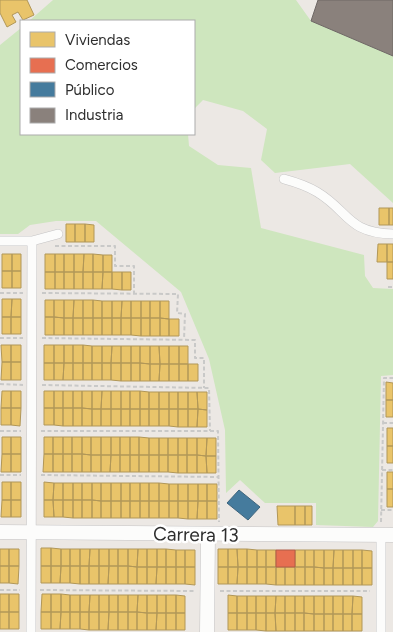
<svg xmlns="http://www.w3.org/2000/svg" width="393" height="632" font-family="Figtree,sans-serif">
  <rect width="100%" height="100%" fill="#ece8e4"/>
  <!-- green -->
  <path fill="#cee6be" d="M53,0H296L311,21L393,56V203L350,164L275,173L261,160L267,129L243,111L203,100L194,109V21H29Z
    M21,28V134H188L189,146L218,165L251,168L261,228L364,255L365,276L373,288L393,289V375L381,376L378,521L373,527L316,525V503H265L240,480L226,493L225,430L209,359L181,292L96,221H56L30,225L18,234H0V45Z"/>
  <!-- homes -->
  <path fill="#e9c46a" stroke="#b19758" d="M0,0H27L34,15L23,20L18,12L12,15L16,22L7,27L0,13Z
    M379,208H389V225H379Z
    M389,208H393V225H389Z
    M66,224H75V242H66Z
    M75,224H85V242H75Z
    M85,224L94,225V242H85Z
    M378,244H387V262H377Z
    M387,244H393V262H387Z
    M2,254H12V271H2Z
    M12,254H21V271H12Z
    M45,254H55V272H45Z
    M55,254H64V272H55Z
    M64,254H74V272H64Z
    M74,254H84L83,272H74Z
    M84,254H93V272H83Z
    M93,254L103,255V272H93Z
    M103,255H112V272H103Z
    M387,262H393V279H387Z
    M2,271H12V288H2Z
    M12,271H21V288H12Z
    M45,272H55V289H45Z
    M55,272H64V289H55Z
    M64,272H74V289H64Z
    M74,272H83V289H74Z
    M83,272H93V289H83Z
    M93,272H103L102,289H93Z
    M103,272H112V289H102Z
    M112,272H122V290L112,289Z
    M122,272H131V290H122Z
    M2,299H12L11,317H2Z
    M12,299H21V317H11Z
    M45,300H54V317H45Z
    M54,300H64V318L54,317Z
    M64,300H74L73,318H64Z
    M74,300H83V318H73Z
    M83,300H93V318H83Z
    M93,300L102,301V318H93Z
    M102,301H112V318H102Z
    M112,301H122L121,318H112Z
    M122,301H131V318H121Z
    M131,301H141V318H131Z
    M141,301H150V318H141Z
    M150,301H160V318H150Z
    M160,301H169V319L160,318Z
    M2,317H11V334H2Z
    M11,317H21V334H11Z
    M45,317H54V335H45Z
    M54,317L64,318V335H54Z
    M64,318H73V335H64Z
    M73,318H83V335H73Z
    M83,318H93V335H83Z
    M93,318H102V335H93Z
    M102,318H112V335H102Z
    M112,318H121V335H112Z
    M121,318H131V335H121Z
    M131,318H141V336L131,335Z
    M141,318H150V336H141Z
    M150,318H160V336H150Z
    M160,318L169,319V336H160Z
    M169,319H179V336H169Z
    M1,345H11V362H2Z
    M11,345H21V362H11Z
    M44,345H54V363H44Z
    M54,345H64V363H54Z
    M64,345H73V363H64Z
    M73,345H83V363H73Z
    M83,345L92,346V363H83Z
    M92,346H102V363H92Z
    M102,346H112L111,363H102Z
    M112,346H121V363H111Z
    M121,346H131V363H121Z
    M131,346H140V363H131Z
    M140,346H150V364L140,363Z
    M150,346H159L160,364H150Z
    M159,346H169V364H160Z
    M169,346H179V364H169Z
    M179,346H188V364H179Z
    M2,362H11V380H1Z
    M11,362H21V380H11Z
    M44,363H54V380H44Z
    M54,363H64L63,380H54Z
    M64,363H73V380H63Z
    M73,363H83V380H73Z
    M83,363H92V380H83Z
    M92,363H102V380H92Z
    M102,363H111V380H102Z
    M111,363H121V381L111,380Z
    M121,363H131V381H121Z
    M131,363H140V381H131Z
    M140,363L150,364V381H140Z
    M150,364H160L159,381H150Z
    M160,364H169V381H159Z
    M169,364H179V381H169Z
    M179,364H188V381H179Z
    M188,364H198V381H188Z
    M386,382L393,383V400H386Z
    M2,391H11V408H1Z
    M11,391H21V408H11Z
    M44,391H54V408H44Z
    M54,391H63V408H54Z
    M63,391H73V408H63Z
    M73,391H82V408H73Z
    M82,391H92V409L82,408Z
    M92,391H102L101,409H92Z
    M102,391H111V409H101Z
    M111,391H121V409H111Z
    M121,391H130V409H121Z
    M130,391H140V409H130Z
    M140,391L149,392V409H140Z
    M149,392H159V409H149Z
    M159,392H169V409H159Z
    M169,392H178V409H169Z
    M178,392H188V409H178Z
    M188,392H197L198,409H188Z
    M197,392H207V410L198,409Z
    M386,400H393V417H386Z
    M1,408H11V425H1Z
    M11,408H21L20,426L11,425Z
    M44,408H54V425H44Z
    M54,408H63V426L54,425Z
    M63,408H73V426H63Z
    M73,408H82V426H73Z
    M82,408L92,409V426H82Z
    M92,409H101V426H92Z
    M101,409H111V426H101Z
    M111,409H121V426H111Z
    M121,409H130V426H121Z
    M130,409H140V426H130Z
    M140,409H149V426H140Z
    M149,409H159V426H149Z
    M159,409H169V426H159Z
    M169,409H178V427L169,426Z
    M178,409H188V427H178Z
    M188,409H198L197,427H188Z
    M198,409L207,410V427H197Z
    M387,428H393V446H387Z
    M2,437H11V454H2Z
    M11,437H21V454H11Z
    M44,437H53V454H44Z
    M53,437H63V454H53Z
    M63,437H72V454H63Z
    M72,437H82V454H72Z
    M82,437H91V455L82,454Z
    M91,437H101V455H91Z
    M101,437H111V455H101Z
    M111,437H120V455H111Z
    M120,437H130V455H120Z
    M130,437H139V455H130Z
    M139,437L149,438V455H139Z
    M149,438H159V455H149Z
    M159,438H168V455H159Z
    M168,438H178V455H168Z
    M178,438H187V455H178Z
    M187,438H197V455H187Z
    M197,438H207L206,456L197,455Z
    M207,438H216V456H206Z
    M387,446H393V463H387Z
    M2,454H11V472H1Z
    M11,454H21V472H11Z
    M44,454H53V472H43Z
    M53,454H63V472H53Z
    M63,454H72V472H63Z
    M72,454H82V472H72Z
    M82,454L91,455V472H82Z
    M91,455H101V472H91Z
    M101,455H111L110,472H101Z
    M111,455H120V472H110Z
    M120,455H130V472H120Z
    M130,455H139V472H130Z
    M139,455H149V472H139Z
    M149,455H159V472H149Z
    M159,455H168V472H159Z
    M168,455H178V473L168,472Z
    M178,455H187V473H178Z
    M187,455H197V473H187Z
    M197,455L206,456L207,473H197Z
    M206,456H216V473H207Z
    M387,472H393V489H387Z
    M2,482H11V500H2Z
    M11,482H21V500H11Z
    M44,482L54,483L53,500H44Z
    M54,483H63V500H53Z
    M63,483H73V500H63Z
    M73,483H82V500H73Z
    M82,483H92V500H82Z
    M92,483H101V501L92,500Z
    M101,483H111V501H101Z
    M111,483H121V501H111Z
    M121,483H130V501H121Z
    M130,483H140V501H130Z
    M140,483H149V501H140Z
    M149,483H159V501H149Z
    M159,483L169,484V501H159Z
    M169,484H178V501H169Z
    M178,484H188V501H178Z
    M188,484H198V501H188Z
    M198,484H207V501H198Z
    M207,484H217V501H207Z
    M387,489H393V507H387Z
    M2,500H11V517H1Z
    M11,500H21V517H11Z
    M44,500H53L54,517H44Z
    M53,500H63V517H54Z
    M63,500H73V518L63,517Z
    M73,500H82V518H73Z
    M82,500H92V518H82Z
    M92,500L101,501V518H92Z
    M101,501H111V518H101Z
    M111,501H121V518H111Z
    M121,501H130V518H121Z
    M130,501H140V518H130Z
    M140,501H149V518H140Z
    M149,501H159V518H149Z
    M159,501H169V518H159Z
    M169,501H178V518H169Z
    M178,501H188V519L178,518Z
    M188,501H198L197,519H188Z
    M198,501H207V519H197Z
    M207,501H217V519H207Z
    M277,506H295V525H278Z
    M295,506H305V525H295Z
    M305,506H312V525H305Z
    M41,548H51V566H41Z
    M51,548L61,549V566H51Z
    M0,549H9V566H0Z
    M9,549H19V566H9Z
    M61,549H70V566H61Z
    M70,549H80V566H70Z
    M80,549H90L89,566H80Z
    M90,549H99V566H89Z
    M99,549H109V566H99Z
    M109,549H118V566H109Z
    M118,549H128V566H118Z
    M128,549H138L137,567L128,566Z
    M138,549H147V567H137Z
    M147,549H157V567H147Z
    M157,549H166V567H157Z
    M166,549L176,550V567H166Z
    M218,549H228V567H218Z
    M228,549H237L238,567H228Z
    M237,549H247V567H238Z
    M247,549L257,550V567H247Z
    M176,550H185V567H176Z
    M185,550H195V567H185Z
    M257,550H266V567H257Z
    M266,550H276V567H266Z
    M295,550H305V567H295Z
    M305,550H314V567H305Z
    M314,550H324V568L314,567Z
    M324,550H334L333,568H324Z
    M334,550H343V568H333Z
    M343,550H353V568H343Z
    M353,550H362V568H353Z
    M362,550L372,551V568H362Z
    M0,566H9V583H0Z
    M9,566H19L18,584L9,583Z
    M41,566H51V583H41Z
    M51,566H61L60,583H51Z
    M61,566H70V583H60Z
    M70,566H80V584L70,583Z
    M80,566H89V584H80Z
    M89,566H99V584H89Z
    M99,566H109L108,584H99Z
    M109,566H118V584H108Z
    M118,566H128V584H118Z
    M128,566L137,567V584H128Z
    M137,567H147V584H137Z
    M147,567H157L156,584H147Z
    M157,567H166V584H156Z
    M166,567H176V584H166Z
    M176,567H185V584H176Z
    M185,567H195V585L185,584Z
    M218,567H228V584H218Z
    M228,567H238L237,584H228Z
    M238,567H247V584H237Z
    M247,567H257V584H247Z
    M257,567H266V584H257Z
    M266,567H276V585L266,584Z
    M276,567H285V585H276Z
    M285,567H295V585H285Z
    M295,567H305V585H295Z
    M305,567H314V585H305Z
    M314,567L324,568V585H314Z
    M324,568H333V585H324Z
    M333,568H343V585H333Z
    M343,568H353V585H343Z
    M353,568H362V585H353Z
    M362,568H372V585H362Z
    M0,594H9V612H0Z
    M9,594H19V612H9Z
    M42,594H51V612H41Z
    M51,594H61V612H51Z
    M61,594L70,595V612H61Z
    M70,595H80V612H70Z
    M80,595H90L89,612H80Z
    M90,595H99V612H89Z
    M99,595H109V612H99Z
    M109,595H118V612H109Z
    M118,595H128V612H118Z
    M128,595H138L137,612H128Z
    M138,595H147V613L137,612Z
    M147,595H157V613H147Z
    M157,595H166V613H157Z
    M166,595H176V613H166Z
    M176,595L185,596V613H176Z
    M228,595L237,596V613H228Z
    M237,596H247V613H237Z
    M247,596H256V613H247Z
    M256,596H266V613H256Z
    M266,596H276L275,613H266Z
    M276,596H285V613H275Z
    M285,596H295V613H285Z
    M295,596H304V613H295Z
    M304,596H314V614L304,613Z
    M314,596H324V614H314Z
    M324,596H333V614H324Z
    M333,596H343V614H333Z
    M343,596H353L352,614H343Z
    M353,596L362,597V614H352Z
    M0,612H9V629H0Z
    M9,612H19V629H9Z
    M41,612H51V629H41Z
    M51,612H61L60,629H51Z
    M61,612H70V629H60Z
    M70,612H80V629H70Z
    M80,612H89V630L80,629Z
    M89,612H99V630H89Z
    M99,612H109L108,630H99Z
    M109,612H118V630H108Z
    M118,612H128V630H118Z
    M128,612H137V630H128Z
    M137,612L147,613V630H137Z
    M147,613H157L156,630H147Z
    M157,613H166V630H156Z
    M166,613H176V630H166Z
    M176,613H185V630H176Z
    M228,613H237V630H228Z
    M237,613H247V630H237Z
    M247,613H256V630H247Z
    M256,613H266V631L256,630Z
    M266,613H275L276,631H266Z
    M275,613H285V631H276Z
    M285,613H295V631H285Z
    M295,613H304V631H295Z
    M304,613L314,614V631H304Z
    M314,614H324V631H314Z
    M324,614H333V631H324Z
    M333,614H343V631H333Z
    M343,614H352V631H343Z
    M352,614H362V631H352Z"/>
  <!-- shops -->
  <path fill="#e76f51" stroke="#b05c46" d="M276,550H295V567H276Z"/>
  <!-- public -->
  <path fill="#457b9d" stroke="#3e647c" d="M239,490L260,507L248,520L227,503Z"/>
  <!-- industry -->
  <path fill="#8a817c" stroke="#6e6865" d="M318,0H393V56L311,21Z"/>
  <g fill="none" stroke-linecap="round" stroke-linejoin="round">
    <defs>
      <path id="street" d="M284,179C295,182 307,186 317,192C349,211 347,233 393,234
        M0,241H32L58,234
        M31,632L32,241
        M381,632V535"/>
      <path id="secondary" d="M0,532L393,535
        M207,632L208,534"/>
    </defs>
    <!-- street casing -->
    <use href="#street" stroke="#c5c4c5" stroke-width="10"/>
    <!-- secondary casing -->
    <use href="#secondary" stroke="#c5c4c5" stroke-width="15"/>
    <!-- path -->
    <path stroke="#c9c9c8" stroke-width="2" stroke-dasharray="4 2.5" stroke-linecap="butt" d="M55,246H115V266H134V293
      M388,287H393
      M0,293H23
      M42,293L178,294L177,313L185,314L184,339
      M0,338H23
      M42,338L195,340V358H204V388
      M0,384L23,385
      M42,385L209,388L210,431
      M383,423H393
      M0,431H21
      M41,431H218L219,522
      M382,470H393
      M0,475H21
      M41,475L219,477
      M381,510H393
      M381,522L384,378H393
      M0,590H20
      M40,590L195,591
      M220,591H370"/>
    <!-- street -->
    <use href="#street" stroke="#fcfcfb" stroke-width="9"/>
    <!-- secondary -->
    <use href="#secondary" stroke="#fcfcfb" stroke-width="14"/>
  </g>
  <g text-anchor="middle" stroke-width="5" stroke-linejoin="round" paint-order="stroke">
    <!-- street labels -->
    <g font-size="19" fill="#2e2e2e" stroke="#fff">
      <text transform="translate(196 534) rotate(1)" y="7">Carrera 13</text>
    </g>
  </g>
  <!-- legend -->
  <rect x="20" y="20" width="175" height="115" fill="#ffffff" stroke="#ababab"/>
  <rect x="30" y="32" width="25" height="15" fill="#e9c46a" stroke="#ababab"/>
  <text x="65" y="45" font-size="15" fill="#2e2e2e">Viviendas</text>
  <rect x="30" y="58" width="25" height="15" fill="#e76f51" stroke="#ababab"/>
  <text x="65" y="70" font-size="15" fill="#2e2e2e">Comercios</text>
  <rect x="30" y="82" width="25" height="15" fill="#457b9d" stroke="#ababab"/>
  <text x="65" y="95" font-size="15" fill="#2e2e2e">Público</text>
  <rect x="30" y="108" width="25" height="15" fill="#8a817c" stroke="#ababab"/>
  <text x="65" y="120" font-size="15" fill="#2e2e2e">Industria</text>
</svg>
